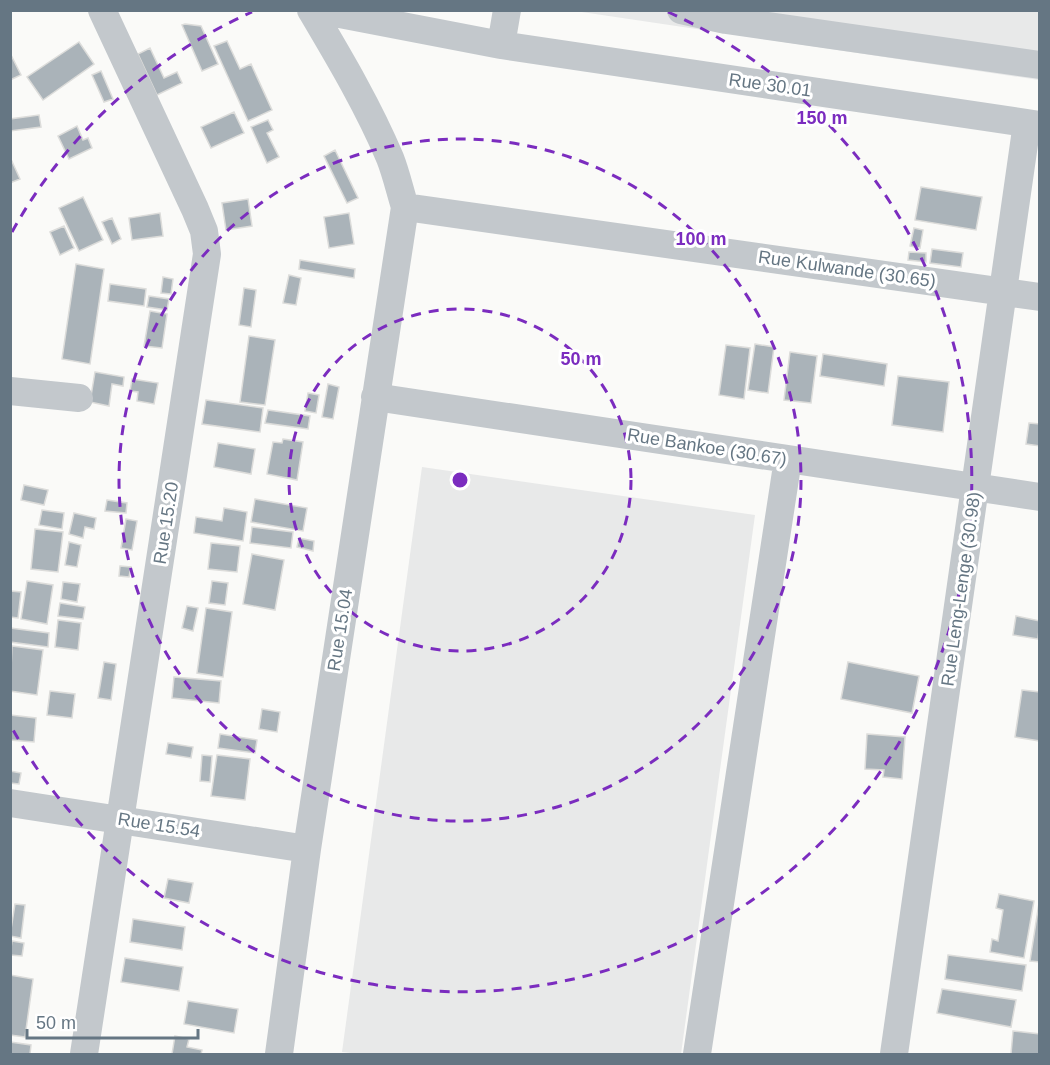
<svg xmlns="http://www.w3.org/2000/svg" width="1050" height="1065" font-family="Helvetica,sans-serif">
  <rect width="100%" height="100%" fill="#fafaf8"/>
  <!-- built -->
  <path fill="#e8e9e9" d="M575,11H1039V80Z
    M422,467L755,515L681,1054H360L342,1052Z"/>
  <!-- building -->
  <path fill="#aab3b9" stroke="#dcdcda" stroke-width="1.5" d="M185,24L201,26L218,64L202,71L182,25Z
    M227,41L240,69L251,64L272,110L248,121L214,46Z
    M79,42L94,64L43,100L27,77Z
    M150,48L164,78L177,72L182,83L157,95L138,54Z
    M10,53L21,75L10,80Z
    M101,71L113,99L104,102L92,75Z
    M234,112L244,133L211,148L201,127Z
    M39,115L41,127L10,131V119Z
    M268,120L273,130L267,133L279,157L267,163L251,127Z
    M77,126L83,140L88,138L92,148L69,159L58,136Z
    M335,150L358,198L347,203L324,156Z
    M10,157L20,179L10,183Z
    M921,187L982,197L976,230L915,220Z
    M83,197L103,240L79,251L59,208Z
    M248,199L252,226L226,230L222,203Z
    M160,213L163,236L132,240L129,218Z
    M349,213L354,244L329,248L324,217Z
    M112,218L121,239L112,244L102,222Z
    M64,226L74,248L60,255L50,232Z
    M914,228L923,230L920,248L910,246Z
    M932,249L963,253L961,267L930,263Z
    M909,252L926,253V262L908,260Z
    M300,260L355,269L354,278L299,269Z
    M76,264L104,269L90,364L62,359Z
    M289,275L301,278L296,305L283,303Z
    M163,277L173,279L171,294L161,293Z
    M110,284L146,289L144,306L108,301Z
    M244,288L256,290L251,327L239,325Z
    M149,296L169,299L167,310L147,307Z
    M150,311L167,314L162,348L144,346Z
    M249,336L275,340L265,405L240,402Z
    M755,344L774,347L768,393L748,390Z
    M726,345L750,348L744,399L719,395Z
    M790,352L817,356L811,403L784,400Z
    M823,354L887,364L884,386L820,376Z
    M95,372L124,377L123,386L112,384L109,406L90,402Z
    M898,376L949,382L943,432L892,425Z
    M132,379L158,383L154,404L137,401L138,392L130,391Z
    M328,384L339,387L333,419L322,417Z
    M308,393L319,395L316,413L305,411Z
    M206,400L263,408L260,432L202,424Z
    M268,410L310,416L308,429L265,423Z
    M1029,423L1040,424V446L1026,444Z
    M283,439L303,442L297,480L267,474L273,442L282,443Z
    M218,443L255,449L251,474L214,467Z
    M24,485L48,490L44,505L21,500Z
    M255,499L307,508L303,531L251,522Z
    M107,500L127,503L126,513L105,511Z
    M224,508L247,512L243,541L194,533L196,517L222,521Z
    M42,510L64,513L62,529L39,525Z
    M74,513L96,518L94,529L85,527L83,538L69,534Z
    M126,519L137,521L132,550L121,548Z
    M252,527L293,532L291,548L250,543Z
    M35,529L63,532L58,572L31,569Z
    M299,538L314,541L313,551L297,547Z
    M69,542L81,545L77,567L65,565Z
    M211,543L240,546L237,572L208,569Z
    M252,554L284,560L275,610L243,604Z
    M120,566L131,567L129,577L119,576Z
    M27,581L53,585L47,624L21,619Z
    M212,581L228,583L225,605L209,603Z
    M63,582L80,584L77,602L61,599Z
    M10,591L21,592L18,618L10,617Z
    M60,603L85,607L83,619L58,616Z
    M187,606L198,608L193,631L182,628Z
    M206,608L232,612L223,677L197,673Z
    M1016,616L1040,621L1038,639L1013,635Z
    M58,620L81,623L78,650L55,647Z
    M10,628L49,633L48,647L10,642Z
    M12,646L43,650L37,695L10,691Z
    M104,662L116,664L111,700L98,698Z
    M848,662L919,676L912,713L841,699Z
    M174,677L221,681L219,703L172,698Z
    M1022,690L1040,692V741L1015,737Z
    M50,691L75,694L72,718L47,715Z
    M262,709L280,712L277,732L259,729Z
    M10,715L36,718L34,742L10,740Z
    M220,734L257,740L255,753L218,748Z
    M867,734L905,737L902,779L883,777L884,770L865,769Z
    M168,743L193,747L191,758L166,754Z
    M202,755L212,756L210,782L200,781Z
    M217,755L250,759L245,800L211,796Z
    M10,771L21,773L19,784L10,783Z
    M168,879L193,883L189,903L164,898Z
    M999,894L1034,901L1024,958L990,952L992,939L998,941L1003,910L996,908Z
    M1039,903H1040V962L1030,961Z
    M15,904L25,905L21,938L10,936Z
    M133,919L185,927L182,950L130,942Z
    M12,941L24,943L22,956L10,955Z
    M948,955L1026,965L1022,991L945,979Z
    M125,958L183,967L179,991L121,982Z
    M10,975L33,979L25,1037L10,1035Z
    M942,989L1016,1000L1011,1027L937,1013Z
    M188,1001L238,1009L234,1033L184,1024Z
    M1013,1031L1040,1034V1054H1011Z
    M175,1036L189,1039L187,1047L202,1050L201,1054H172Z
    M10,1042L31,1045L30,1054H10Z"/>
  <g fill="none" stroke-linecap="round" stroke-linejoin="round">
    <!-- minor -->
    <path stroke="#c3c8cc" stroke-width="28" d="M319,10L501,45L1040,125
      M681,10L726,20L1040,65
      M501,45L507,10
      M405,207L1040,297
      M10,391L79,398
      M375,397L1040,497
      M10,803L307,849
      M84,1054L207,254L204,231L195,209L102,10
      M279,1054L307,849L405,207C400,191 396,173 390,158C368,106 340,59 311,10
      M697,1054L788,459
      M894,1054L1027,123"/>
  </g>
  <!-- distance rings -->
  <g fill="none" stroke="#7b2cbf" stroke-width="3" stroke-dasharray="10 8">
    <circle cx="460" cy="480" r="171"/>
    <circle cx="460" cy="480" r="341"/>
    <path d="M12 232A512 512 0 0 1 252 12M668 12A512 512 0 1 1 12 728"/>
  </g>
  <g text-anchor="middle" stroke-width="6" stroke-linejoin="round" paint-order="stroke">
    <!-- street labels -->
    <g font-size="18" fill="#657683" stroke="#fff">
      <text transform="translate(770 85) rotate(8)" y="6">Rue 30.01</text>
      <text transform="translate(847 269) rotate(8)" y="6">Rue Kulwande (30.65)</text>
      <text transform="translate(707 447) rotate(9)" y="6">Rue Bankoe (30.67)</text>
      <text transform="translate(166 523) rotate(-81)" y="6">Rue 15.20</text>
      <text transform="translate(961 589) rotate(-82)" y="6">Rue Leng-Lenge (30.98)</text>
      <text transform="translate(340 630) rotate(-81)" y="6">Rue 15.04</text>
      <text transform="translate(159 825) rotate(9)" y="6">Rue 15.54</text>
    </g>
  </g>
  <circle cx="460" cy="480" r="9" fill="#7b2cbf" stroke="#fff" stroke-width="3"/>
  <g font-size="18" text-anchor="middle" font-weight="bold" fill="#7b2cbf" stroke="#fff" stroke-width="6" stroke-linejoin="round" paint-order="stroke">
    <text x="822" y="124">150 m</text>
    <text x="701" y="245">100 m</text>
    <text x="581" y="365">50 m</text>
  </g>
  <!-- border -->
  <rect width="1050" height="1065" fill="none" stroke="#657683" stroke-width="24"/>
  <!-- scale -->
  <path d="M27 1029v9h171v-9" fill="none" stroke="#657683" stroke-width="3"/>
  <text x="36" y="1029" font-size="18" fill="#657683" stroke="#ffffff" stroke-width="4.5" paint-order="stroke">50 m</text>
</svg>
